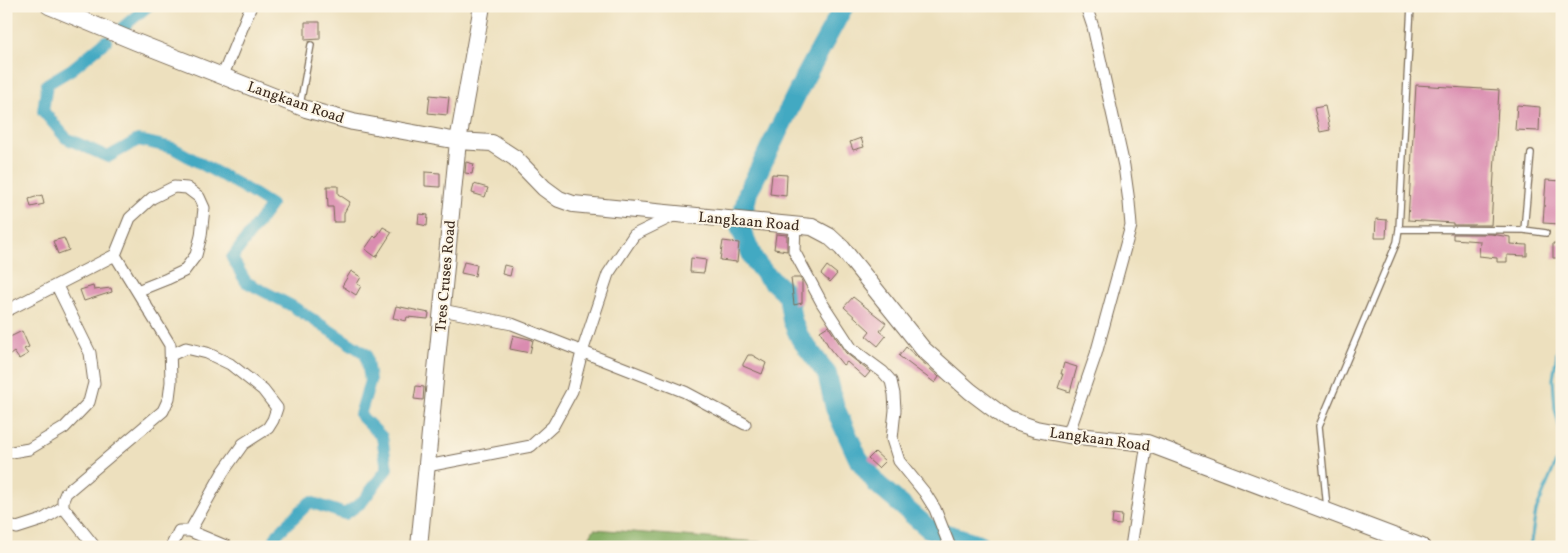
<svg xmlns="http://www.w3.org/2000/svg" width="1568" height="553" font-family="Vollkorn,serif">
  <rect width="100%" height="100%" fill="#fcf5e5"/>
  <filter id="ink" filterUnits="userSpaceOnUse"><feTurbulence type="fractalNoise" baseFrequency=".02" numOctaves="2"/><feDisplacementMap in="SourceGraphic" scale="10" xChannelSelector="R" yChannelSelector="G"/><feConvolveMatrix kernelMatrix="1 2 1 2 8 2 1 2 1" color-interpolation-filters="sRGB"/></filter>
  <filter id="wash" filterUnits="userSpaceOnUse"><feTurbulence type="fractalNoise" baseFrequency=".0096" numOctaves="4" result="noise"/><feDisplacementMap in="SourceGraphic" scale="20" xChannelSelector="R" yChannelSelector="G"/><feGaussianBlur stdDeviation="1.12" result="paint"/><feColorMatrix in="noise" values="0 0 0 0 0 0 0 0 0 0 0 0 0 0 0 0 0 1.4 0 .05"/><feComposite in="paint" operator="in"/></filter>
  <g filter="url(#wash)">
    <rect width="100%" height="100%" fill="#ede0be"/>
    <!-- forest -->
    <path fill="#88b067" stroke="#626d42" d="M594,529L797,545L802,547H584Z"/>
    <g fill="none" stroke-linecap="round" stroke-linejoin="round">
      <!-- stream -->
      <path stroke="#42a9c2" stroke-width="3" d="M1562,332L1560,334L1553,379L1555,409L1562,437
        M1530,547L1536,511L1562,448"/>
      <!-- canal -->
      <path stroke="#42a9c2" stroke-width="12" d="M123,27L148,6
        M106,41L72,69L47,84L43,111L66,138L108,157L138,140L173,148L241,186L271,205L232,258L246,282L292,306L366,354L370,381L360,415L382,437L387,469L362,502L345,514L310,502L278,533L271,547"/>
      <!-- river -->
      <path stroke="#42a9c2" stroke-width="20" d="M844,6L803,81L748,192L740,227L754,260L765,274L788,295L792,320L800,338L827,374L835,408L858,458L877,484L928,528L979,544L982,547"/>
    </g>
    <g id="blocks">
      <!-- building -->
      <path fill="#da8cb0" d="M305,22H320V39L305,40Z
        M1416,85L1499,90L1491,225H1453V223L1408,220Z
        M430,95L449,97L447,115L428,113Z
        M1517,105L1540,107L1539,131L1515,130Z
        M1325,106L1330,130L1320,132L1314,108Z
        M861,138L864,147L853,150L850,142Z
        M466,162L474,164L472,174L465,173Z
        M425,172L440,173V187L425,186Z
        M772,174L787,175L786,196L770,194Z
        M1546,180L1562,181L1560,224L1543,223Z
        M474,184L488,188L485,197L472,193Z
        M327,186H338V194L350,202L344,213V222H334L333,207H328Z
        M42,195L44,204L31,207L29,199Z
        M419,214L428,215L427,226L418,224Z
        M1376,219L1387,220L1386,238H1375Z
        M383,227L392,232L376,257L365,249L374,236L376,238Z
        M776,234L787,235V251L774,249Z
        M1453,234H1491L1510,237V244L1527,245V256L1507,255V262H1497V258L1479,256L1480,241L1453,239Z
        M64,238L69,250L58,254L53,241Z
        M723,241L739,243L737,262L720,260Z
        M1553,243L1562,244V258H1553Z
        M691,258L706,260L704,273L690,272Z
        M464,262L477,265L475,276L461,273Z
        M504,265L512,267L510,276L502,274Z
        M827,266L837,274L830,282L821,274Z
        M351,271L361,277L357,284L361,286L356,295L342,286Z
        M791,278H800L802,281V303L794,305Z
        M93,286L94,290L111,288L112,292L84,301L80,290Z
        M853,297L886,323L880,331L886,336L878,346L866,336L870,331L844,307Z
        M396,306L429,313L428,319L407,317L406,321L393,318Z
        M828,326L846,353L870,372L865,378L847,362L843,365L830,349L820,331Z
        M22,331L29,347L24,349L28,354L19,359L14,352L10,355L6,349V339Z
        M513,335L533,340L530,353L510,349Z
        M906,347L939,377L935,383L899,356Z
        M748,355H752L766,363L762,374L743,366V364Z
        M1064,363L1077,367L1070,392L1058,388L1063,374H1061Z
        M416,386L424,387L423,400L414,399Z
        M875,452L885,461L878,468L868,459Z
        M1113,514L1122,515L1121,525L1112,524Z"/>
    </g>
  </g>
  <g filter="url(#ink)">
    <use href="#blocks" fill-opacity="0" stroke="#796a56" stroke-width="1"/>
    <g fill="none" stroke-linecap="round" stroke-linejoin="round">
      <defs>
        <path id="lane" d="M300,105L311,45
          M1399,229L1411,6
          M1524,230L1531,153
          M1327,508L1319,426L1397,242L1399,229L1524,230L1546,233"/>
        <path id="street" d="M223,75L251,6
          M795,225L794,251L822,303L852,349L883,372L891,381L894,394L895,410L892,439L899,461L925,493L935,509L950,547
          M115,255L130,218L152,198L174,187L187,188L199,197L204,208L201,236L196,255L184,271L167,279L137,291
          M442,310L512,324L685,392L745,424
          M6,311L115,255L170,345L171,382L169,398L163,411L66,493L63,500V507L95,547
          M171,355L186,348L207,353L230,364L263,390L277,408L273,420L268,428L243,444L223,472L190,531
          M1068,435L1096,354L1131,226L1129,202L1124,166L1093,27L1086,6
          M6,453L29,449L64,428L89,402L94,383L90,353L57,286
          M427,466L531,446L553,426L572,391L582,352L608,274L634,235L675,215
          M6,525L17,528L42,520L63,507
          M171,547L179,531H190L228,547
          M1131,547L1147,443"/>
        <path id="secondary" d="M49,6L136,42L306,109L353,122L458,141L492,143L515,158L544,188L559,199L573,204L812,227L829,236L842,248L923,349L970,391L1007,419L1036,429L1068,435L1147,443L1422,547
          M419,547L458,141L482,6"/>
      </defs>
      <!-- lane casing -->
      <use href="#lane" stroke="#796a56" stroke-width="8"/>
      <!-- street casing -->
      <use href="#street" stroke="#796a56" stroke-width="13"/>
      <!-- secondary casing -->
      <use href="#secondary" stroke="#796a56" stroke-width="18"/>
      <!-- lane -->
      <use href="#lane" stroke="#fff" stroke-width="5.5"/>
      <!-- street -->
      <use href="#street" stroke="#fff" stroke-width="11"/>
      <!-- secondary -->
      <use href="#secondary" stroke="#fff" stroke-width="16"/>
    </g>
  </g>
  <g text-anchor="middle" stroke-width="4" stroke-linejoin="round" paint-order="stroke">
    <!-- street labels -->
    <g font-size="15" fill="#3b2a1e" stroke="#fcf5e5">
      <text transform="translate(296 102) rotate(19)" y="5">Langkaan Road</text>
      <text transform="translate(749 221) rotate(5)" y="5">Langkaan Road</text>
      <text transform="translate(445 276) rotate(-85)" y="5">Tres Cruses Road</text>
      <text transform="translate(1100 439) rotate(8)" y="5">Langkaan Road</text>
    </g>
  </g>
  <!-- margin -->
  <rect width="1568" height="553" fill="none" stroke="#fcf5e5" stroke-width="25"/>
</svg>
